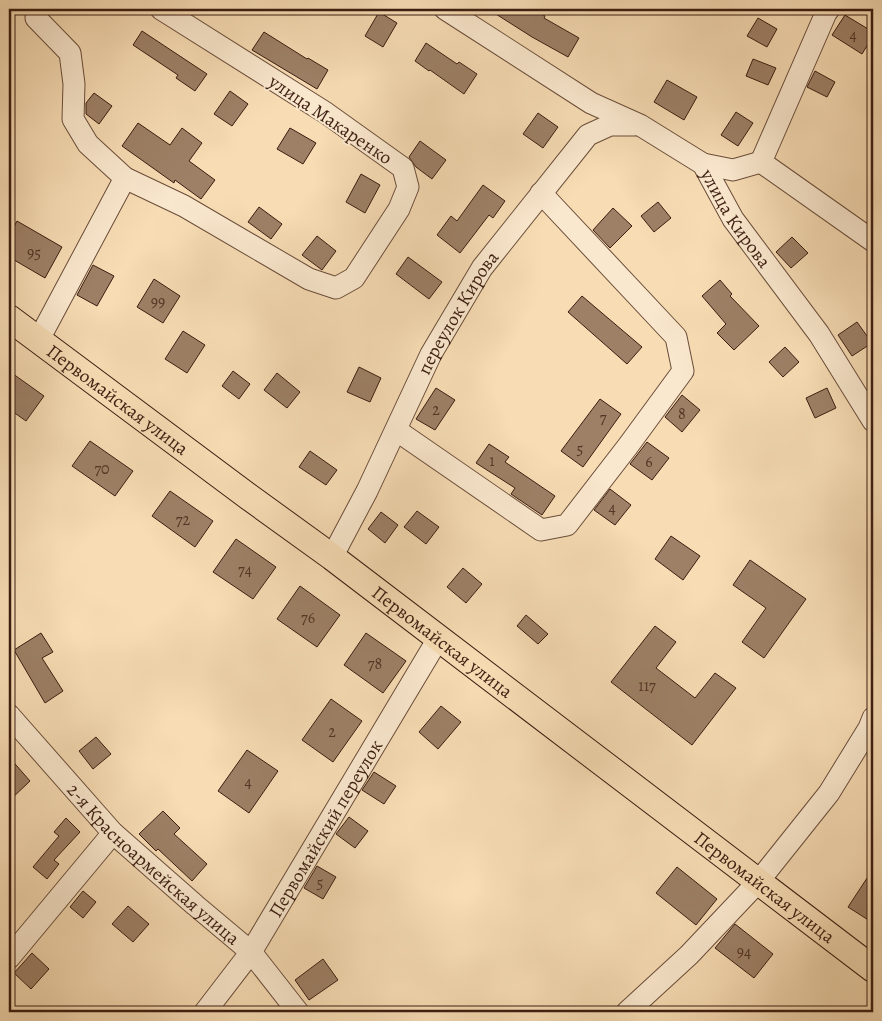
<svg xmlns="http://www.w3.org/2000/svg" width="882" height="1021" font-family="Alegreya,serif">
  <rect width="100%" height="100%" fill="#f7dcb4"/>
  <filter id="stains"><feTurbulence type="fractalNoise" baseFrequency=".004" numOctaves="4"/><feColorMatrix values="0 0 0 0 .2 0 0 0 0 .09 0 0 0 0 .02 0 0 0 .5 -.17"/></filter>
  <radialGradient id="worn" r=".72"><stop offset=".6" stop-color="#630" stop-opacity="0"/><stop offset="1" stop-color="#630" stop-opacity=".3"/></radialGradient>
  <!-- building -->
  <path fill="#9d8066" stroke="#3b1d11" d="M488,9H534L545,16L544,18L579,38L568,57L532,37Z
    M379,12L397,23L383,47L365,36Z
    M845,15L873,32V36L862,54L832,35Z
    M758,18L777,29L767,47L747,36Z
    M142,31L207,74L195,91L176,78L178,75L133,45Z
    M264,32L307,59L308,58L328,70L317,89L252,50Z
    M426,43L457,64L459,62L477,74L464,94L430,70L429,71L415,61Z
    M753,59L776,68L768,85L746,76Z
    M815,71L835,82L827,97L807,87Z
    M667,80L697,97L684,120L654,102Z
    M230,91L248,104L232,126L214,114Z
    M94,93L112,106L99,124L86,114V103Z
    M736,112L753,123L738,146L721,135Z
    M538,113L558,127L543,148L523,134Z
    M138,123L170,145L182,128L202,143L189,161L215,180L201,199L175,180L174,183L122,146Z
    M290,128L316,143L303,164L277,149Z
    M420,141L446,160L432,179L416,167L409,157Z
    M361,174L380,185L365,213L346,202Z
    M483,185L505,201L493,218L489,215L460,253L437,235L451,216L457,221Z
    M658,202L671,218L654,232L641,216Z
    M259,207L282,224L271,239L248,222Z
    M613,208L632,226L610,248L593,230Z
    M17,221L62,247L45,278L9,257V236Z
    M317,236L336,251L322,270L302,255Z
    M792,237L808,253L791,268L776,252Z
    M408,257L442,282L429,299L396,274Z
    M93,265L114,276L97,306L77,295Z
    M154,279L180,296L163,323L137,307Z
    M720,280L732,294L730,296L759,326L734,350L717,333L726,324L702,296Z
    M582,296L642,347L627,364L568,312Z
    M857,322L872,343L852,356L838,335Z
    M183,331L205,345L187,373L165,359Z
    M785,347L799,362L783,377L769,362Z
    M359,367L381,378L370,402L347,392Z
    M9,371L44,396L26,421L9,409Z
    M233,371L250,384L239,399L222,386Z
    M277,373L300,392L287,408L264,390Z
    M436,388L455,400L435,430L416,419Z
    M827,388L836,408L815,418L806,398Z
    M682,395L700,410L682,432L665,417Z
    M600,399L621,414L583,467L561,451Z
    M90,441L133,471L115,496L72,466Z
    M647,442L669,458L652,480L630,464Z
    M489,444L509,457L505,462L555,496L542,515L511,494L515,488L476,463Z
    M310,451L337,470L326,485L299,467Z
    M610,489L631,505L615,525L594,510Z
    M170,491L213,521L195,547L152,516Z
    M417,511L439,527L426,544L404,527Z
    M381,512L398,525L385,543L368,529Z
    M671,536L700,556L683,580L655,559Z
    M236,539L276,567L253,599L213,572Z
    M750,560L806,599L764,658L742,642L766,608L733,585Z
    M463,568L482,584L466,603L447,587Z
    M300,586L340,615L317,647L277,619Z
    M526,615L548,634L538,644L517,626Z
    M655,626L676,642L656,668L695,698L715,673L736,688L692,745L611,682Z
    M41,633L53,652L42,658L63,691L45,703L14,650Z
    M366,633L406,661L383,693L344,665Z
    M331,699L362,721L333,762L302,740Z
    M441,706L461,722L438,749L419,732Z
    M96,737L111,754L93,769L79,751Z
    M247,750L278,771L249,813L218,791Z
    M9,757L30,781L9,801Z
    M374,772L396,786L384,804L362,790Z
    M163,811L180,828L174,834L207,864L192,881L158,849L156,851L139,834Z
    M349,817L368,831L355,848L336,834Z
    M66,818L80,832L54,860L59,864L47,879L33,867L59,836L54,832Z
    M317,866L336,877L323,899L304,888Z
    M677,867L717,899L696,925L656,893Z
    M873,869V923L848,907Z
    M83,891L96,902L83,918L70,907Z
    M128,906L149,924L133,942L112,924Z
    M735,924L773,954L754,978L715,948Z
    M32,953L49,969L31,989L14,973Z
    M323,959L338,980L309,1000L295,980Z"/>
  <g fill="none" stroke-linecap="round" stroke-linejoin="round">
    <defs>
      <g id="minor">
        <path id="s1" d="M445,9L591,103L640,125L703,164L733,219L819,334L873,421"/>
        <path d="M36,18L70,53L74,84L73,119L88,144L125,178L184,206L309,279L336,288L354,278L399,209L408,187L403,168L326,113L161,9"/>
        <path d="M761,162L826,13L829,9"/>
        <path d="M761,162L873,241"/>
        <path d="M703,164L733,170L761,162"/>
        <path d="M38,341L125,178"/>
        <path d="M396,430L541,530L567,525L628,446L683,371L676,337L541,193"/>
        <path id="s2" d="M332,557L367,491L431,354L482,268L588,135L610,125H634"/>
        <path id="s3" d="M9,715L113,833L195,905L251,952L298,1012"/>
        <path d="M9,958L113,833"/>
        <path id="s4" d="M205,1012L251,952L438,639"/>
        <path d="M627,1012L689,955L758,882L829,793L869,728L873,718"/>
      </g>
      <g id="major">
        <path id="s5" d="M9,318L249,497L332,557L873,969"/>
      </g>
    </defs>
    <!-- minor casing -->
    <use href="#minor" stroke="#6a4d3a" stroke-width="23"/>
    <!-- major casing -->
    <use href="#major" stroke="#3b1d11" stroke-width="28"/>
    <!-- minor -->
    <use href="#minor" stroke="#fae8ce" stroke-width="21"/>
    <!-- major -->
    <use href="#major" stroke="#f7dcb4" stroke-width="26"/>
  </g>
  <g text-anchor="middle" stroke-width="4" stroke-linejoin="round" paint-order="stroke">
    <!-- number labels -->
    <g font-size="16" fill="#543626">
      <text x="853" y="40">4</text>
      <text x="34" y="258">95</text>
      <text x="158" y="307">99</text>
      <text x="436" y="415">2</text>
      <text x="682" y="419">8</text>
      <text x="603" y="423">7</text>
      <text x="580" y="454">5</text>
      <text x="492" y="466">1</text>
      <text x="649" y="467">6</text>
      <text x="102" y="474">70</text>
      <text x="612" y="513">4</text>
      <text x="183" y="525">72</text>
      <text x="245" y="575">74</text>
      <text x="308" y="623">76</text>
      <text x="375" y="669">78</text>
      <text x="647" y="691">117</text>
      <text x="332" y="737">2</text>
      <text x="248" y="787">4</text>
      <text x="320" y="888">5</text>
      <text x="744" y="957">94</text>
    </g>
    <!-- street labels -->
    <g font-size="19" fill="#3b1d11" stroke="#fae8ce">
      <text transform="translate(331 119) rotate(34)" y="7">улица Макаренко</text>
      <text dy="7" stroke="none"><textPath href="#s1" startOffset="365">улица Кирова</textPath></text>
      <text dy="7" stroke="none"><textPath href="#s2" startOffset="275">переулок Кирова</textPath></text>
      <text dy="7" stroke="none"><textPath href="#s5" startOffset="136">Первомайская улица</textPath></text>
      <text dy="7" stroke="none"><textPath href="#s5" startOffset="541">Первомайская улица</textPath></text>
      <text dy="7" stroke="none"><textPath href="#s4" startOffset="220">Первомайский переулок</textPath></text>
      <text dy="7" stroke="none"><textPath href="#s3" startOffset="208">2-я Красноармейская улица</textPath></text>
      <text dy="7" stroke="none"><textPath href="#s5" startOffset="946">Первомайская улица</textPath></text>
    </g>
  </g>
  <!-- margin -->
  <rect width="882" height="1021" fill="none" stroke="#f7dcb4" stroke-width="30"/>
  <rect x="10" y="10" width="862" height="1001" fill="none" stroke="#3b1d11" stroke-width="2.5"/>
  <rect x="15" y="15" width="852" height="991" fill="none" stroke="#3b1d11"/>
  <rect width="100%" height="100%" filter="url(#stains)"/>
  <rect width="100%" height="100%" fill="url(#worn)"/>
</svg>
